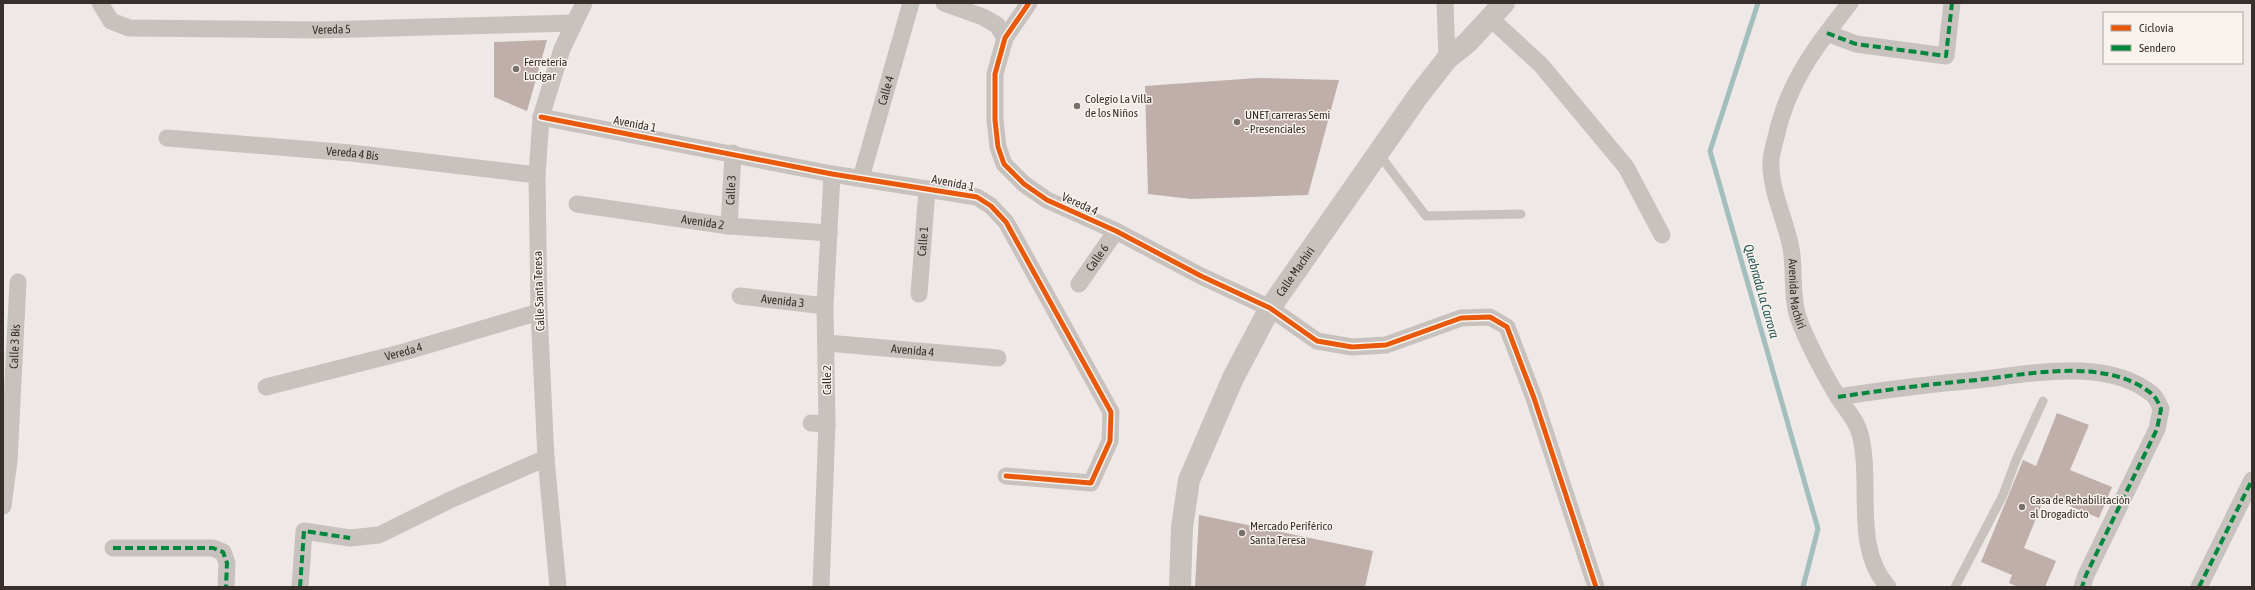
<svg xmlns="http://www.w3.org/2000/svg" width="2255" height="590" font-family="'Asap Condensed',sans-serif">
  <rect width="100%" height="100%" fill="#eee9e6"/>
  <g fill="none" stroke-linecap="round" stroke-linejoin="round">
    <!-- stream -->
    <path stroke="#a3bebd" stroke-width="5" d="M1758,3L1710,151L1818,529L1803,587"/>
  </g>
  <!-- building -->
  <path fill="#c0aeaa" d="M547,40L527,111L494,97V42Z
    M1257,78L1339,80L1308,195L1191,199L1148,194L1145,86Z
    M2057,413L2089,425L2070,470L2112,487L2099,518L2045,496L2024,548L2056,561L2045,587H2018L2009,583L2012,575L1981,562L2023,460L2036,466Z
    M1199,515L1373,551L1365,587H1195Z"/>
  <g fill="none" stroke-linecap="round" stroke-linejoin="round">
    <!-- service -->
    <path stroke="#c7c2be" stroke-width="9" d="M1378,153L1426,216L1521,214
      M1955,587L2003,495L2016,460L2043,401"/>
    <!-- minor -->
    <g stroke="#c7c2be" stroke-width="17">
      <path id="s1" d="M100,3L111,21L129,28L318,30L574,23"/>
      <path d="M944,3L983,17L997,25L1005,38"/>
      <path d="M1029,3L1005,38L995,74V120L998,147L1004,164L1024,184L1047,200L1116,231L1201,276L1270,308L1317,341L1352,347L1386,345L1461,318L1490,317L1507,327L1534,398L1596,587"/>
      <path d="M1445,3L1447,59"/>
      <path id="s2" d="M1850,3C1816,46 1788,82 1776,137C1774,145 1771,154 1771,162C1770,190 1786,221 1791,248C1795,270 1791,296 1798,317C1806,340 1825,376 1838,397C1846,410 1856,419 1860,434C1873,483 1852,547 1888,587"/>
      <path d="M1490,18L1541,65L1626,167L1662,235"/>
      <path d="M1827,33L1856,44L1946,56L1952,3"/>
      <path d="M541,117L832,174L977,197L991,206L1006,222L1111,412L1110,441L1091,483L1006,476"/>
      <path id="s3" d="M167,138L351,153L537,175"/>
      <path id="s4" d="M861,178L911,3"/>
      <path id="s5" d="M577,204L729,226L829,233"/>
      <path id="s6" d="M729,226L733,153"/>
      <path id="s7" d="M1079,284L1116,231"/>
      <path id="s8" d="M919,294L927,189"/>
      <path id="s9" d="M740,296L825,306"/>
      <path id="s10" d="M827,343L998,358"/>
      <path id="s11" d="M266,387L404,352L539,312"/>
      <path d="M1838,397C1884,390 1930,384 1977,380C2029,374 2107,357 2152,394C2156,397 2159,404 2161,409L2157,429L2086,575L2082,587"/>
      <path d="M811,423L827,424"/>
      <path id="s12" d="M3,506L9,461L18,282"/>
      <path d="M113,548H213L223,552L227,563L226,587"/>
      <path d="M300,587L304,531L350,538L379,535L450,500L546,458"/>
      <path d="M558,587L546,458L539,312L537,175L541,117L562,49L584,3"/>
      <path d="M821,587L827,424L825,306L832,174"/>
      <path d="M2199,587L2252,480"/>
    </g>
    <!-- tertiary -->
    <path stroke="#c7c2be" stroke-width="22" id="s13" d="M1180,587L1182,527L1189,480L1233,378L1270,308L1418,96L1447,59L1467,43L1504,3"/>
    <!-- quiet -->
    <path stroke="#00873e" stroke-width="4" stroke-dasharray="8 4" stroke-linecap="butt" d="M1827,33L1856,44L1946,56L1952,3
      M1838,397C1884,390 1930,384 1977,380C2029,374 2107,357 2152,394C2156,397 2159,404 2161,409L2157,429L2086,575L2082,587
      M113,548H213L223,552L227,563L226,587
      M300,587L304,531L350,538
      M2199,587L2252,480"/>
    <defs>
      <path id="cycleway" d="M1029,3L1005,38L995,74V120L998,147L1004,164L1024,184L1047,200L1116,231L1201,276L1270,308L1317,341L1352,347L1386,345L1461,318L1490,317L1507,327L1534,398L1596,587
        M541,117L832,174L977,197L991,206L1006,222L1111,412L1110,441L1091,483L1006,476"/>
    </defs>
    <!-- cycleway casing -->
    <use href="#cycleway" stroke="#f9f3ee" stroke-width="8"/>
    <!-- cycleway -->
    <use href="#cycleway" stroke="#e8590c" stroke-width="5"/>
  </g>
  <!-- markers -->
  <g fill="#78706d" stroke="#f9f3ee" stroke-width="1.5">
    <circle cx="516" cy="69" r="4"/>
    <circle cx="1077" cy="106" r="4"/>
    <circle cx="1237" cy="122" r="4"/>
    <circle cx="2022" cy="507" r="4"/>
    <circle cx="1242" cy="533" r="4"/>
  </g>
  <g text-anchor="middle" stroke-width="3" stroke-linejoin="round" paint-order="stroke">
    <!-- street labels -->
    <g font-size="12" fill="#382f2c" stroke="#f9f3ee">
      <text dy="4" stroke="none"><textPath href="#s1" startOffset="243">Vereda 5</textPath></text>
      <text dy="4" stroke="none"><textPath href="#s4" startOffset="91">Calle 4</textPath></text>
      <text transform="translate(635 124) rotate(11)" y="4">Avenida 1</text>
      <text dy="4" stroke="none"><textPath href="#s3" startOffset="186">Vereda 4 Bis</textPath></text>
      <text transform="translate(953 183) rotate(11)" y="4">Avenida 1</text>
      <text dy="4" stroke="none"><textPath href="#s6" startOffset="36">Calle 3</textPath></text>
      <text transform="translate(1080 204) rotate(24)" y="4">Vereda 4</text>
      <text dy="4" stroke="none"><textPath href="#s5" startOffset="127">Avenida 2</textPath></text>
      <text dy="4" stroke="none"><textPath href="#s8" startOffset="53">Calle 1</textPath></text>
      <text dy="4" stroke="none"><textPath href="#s7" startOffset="32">Calle 6</textPath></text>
      <text dy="4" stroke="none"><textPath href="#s13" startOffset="342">Calle Machiri</textPath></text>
      <text transform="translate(539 291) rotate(-92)" y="4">Calle Santa Teresa</text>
      <text dy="4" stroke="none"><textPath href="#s2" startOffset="315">Avenida Machirí</textPath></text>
      <text dy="4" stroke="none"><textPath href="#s9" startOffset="43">Avenida 3</textPath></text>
      <text dy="4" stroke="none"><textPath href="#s12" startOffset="160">Calle 3 Bis</textPath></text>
      <text dy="4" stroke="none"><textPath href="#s10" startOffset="86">Avenida 4</textPath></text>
      <text dy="4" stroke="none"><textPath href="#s11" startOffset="142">Vereda 4</textPath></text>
      <text transform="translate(827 380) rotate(-90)" y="4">Calle 2</text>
    </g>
    <!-- poi labels -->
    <g font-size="12" fill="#382f2c" stroke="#f9f3ee" text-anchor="start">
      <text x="524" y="66">Ferreteria<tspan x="524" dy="14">Lucigar</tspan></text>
      <text x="1085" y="103">Colegio La Villa<tspan x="1085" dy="14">de los Niños</tspan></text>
      <text x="1245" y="119">UNET carreras Semi<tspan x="1245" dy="14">- Presenciales</tspan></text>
      <text x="2030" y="504">Casa de Rehabilitación<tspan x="2030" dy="14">al Drogadicto</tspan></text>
      <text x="1250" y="530">Mercado Periférico<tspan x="1250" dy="14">Santa Teresa</tspan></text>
    </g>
    <!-- water labels -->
    <g font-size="13" font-style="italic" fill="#255656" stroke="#f9f3ee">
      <text transform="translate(1762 291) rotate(74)" y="5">Quebrada La Carrora</text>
    </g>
  </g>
  <!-- border -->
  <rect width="2255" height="590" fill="none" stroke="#382f2c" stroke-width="8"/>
  <!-- legend -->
  <rect x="2103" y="12" width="140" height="52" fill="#f9f3ee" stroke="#aca5a0"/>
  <rect x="2111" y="25" width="20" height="6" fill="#e8590c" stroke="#aca5a0"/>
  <text x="2139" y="32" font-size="12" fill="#382f2c">Ciclovía</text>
  <rect x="2111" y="45" width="20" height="6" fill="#00873e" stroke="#aca5a0"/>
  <text x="2139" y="52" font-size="12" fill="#382f2c">Sendero</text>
</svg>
